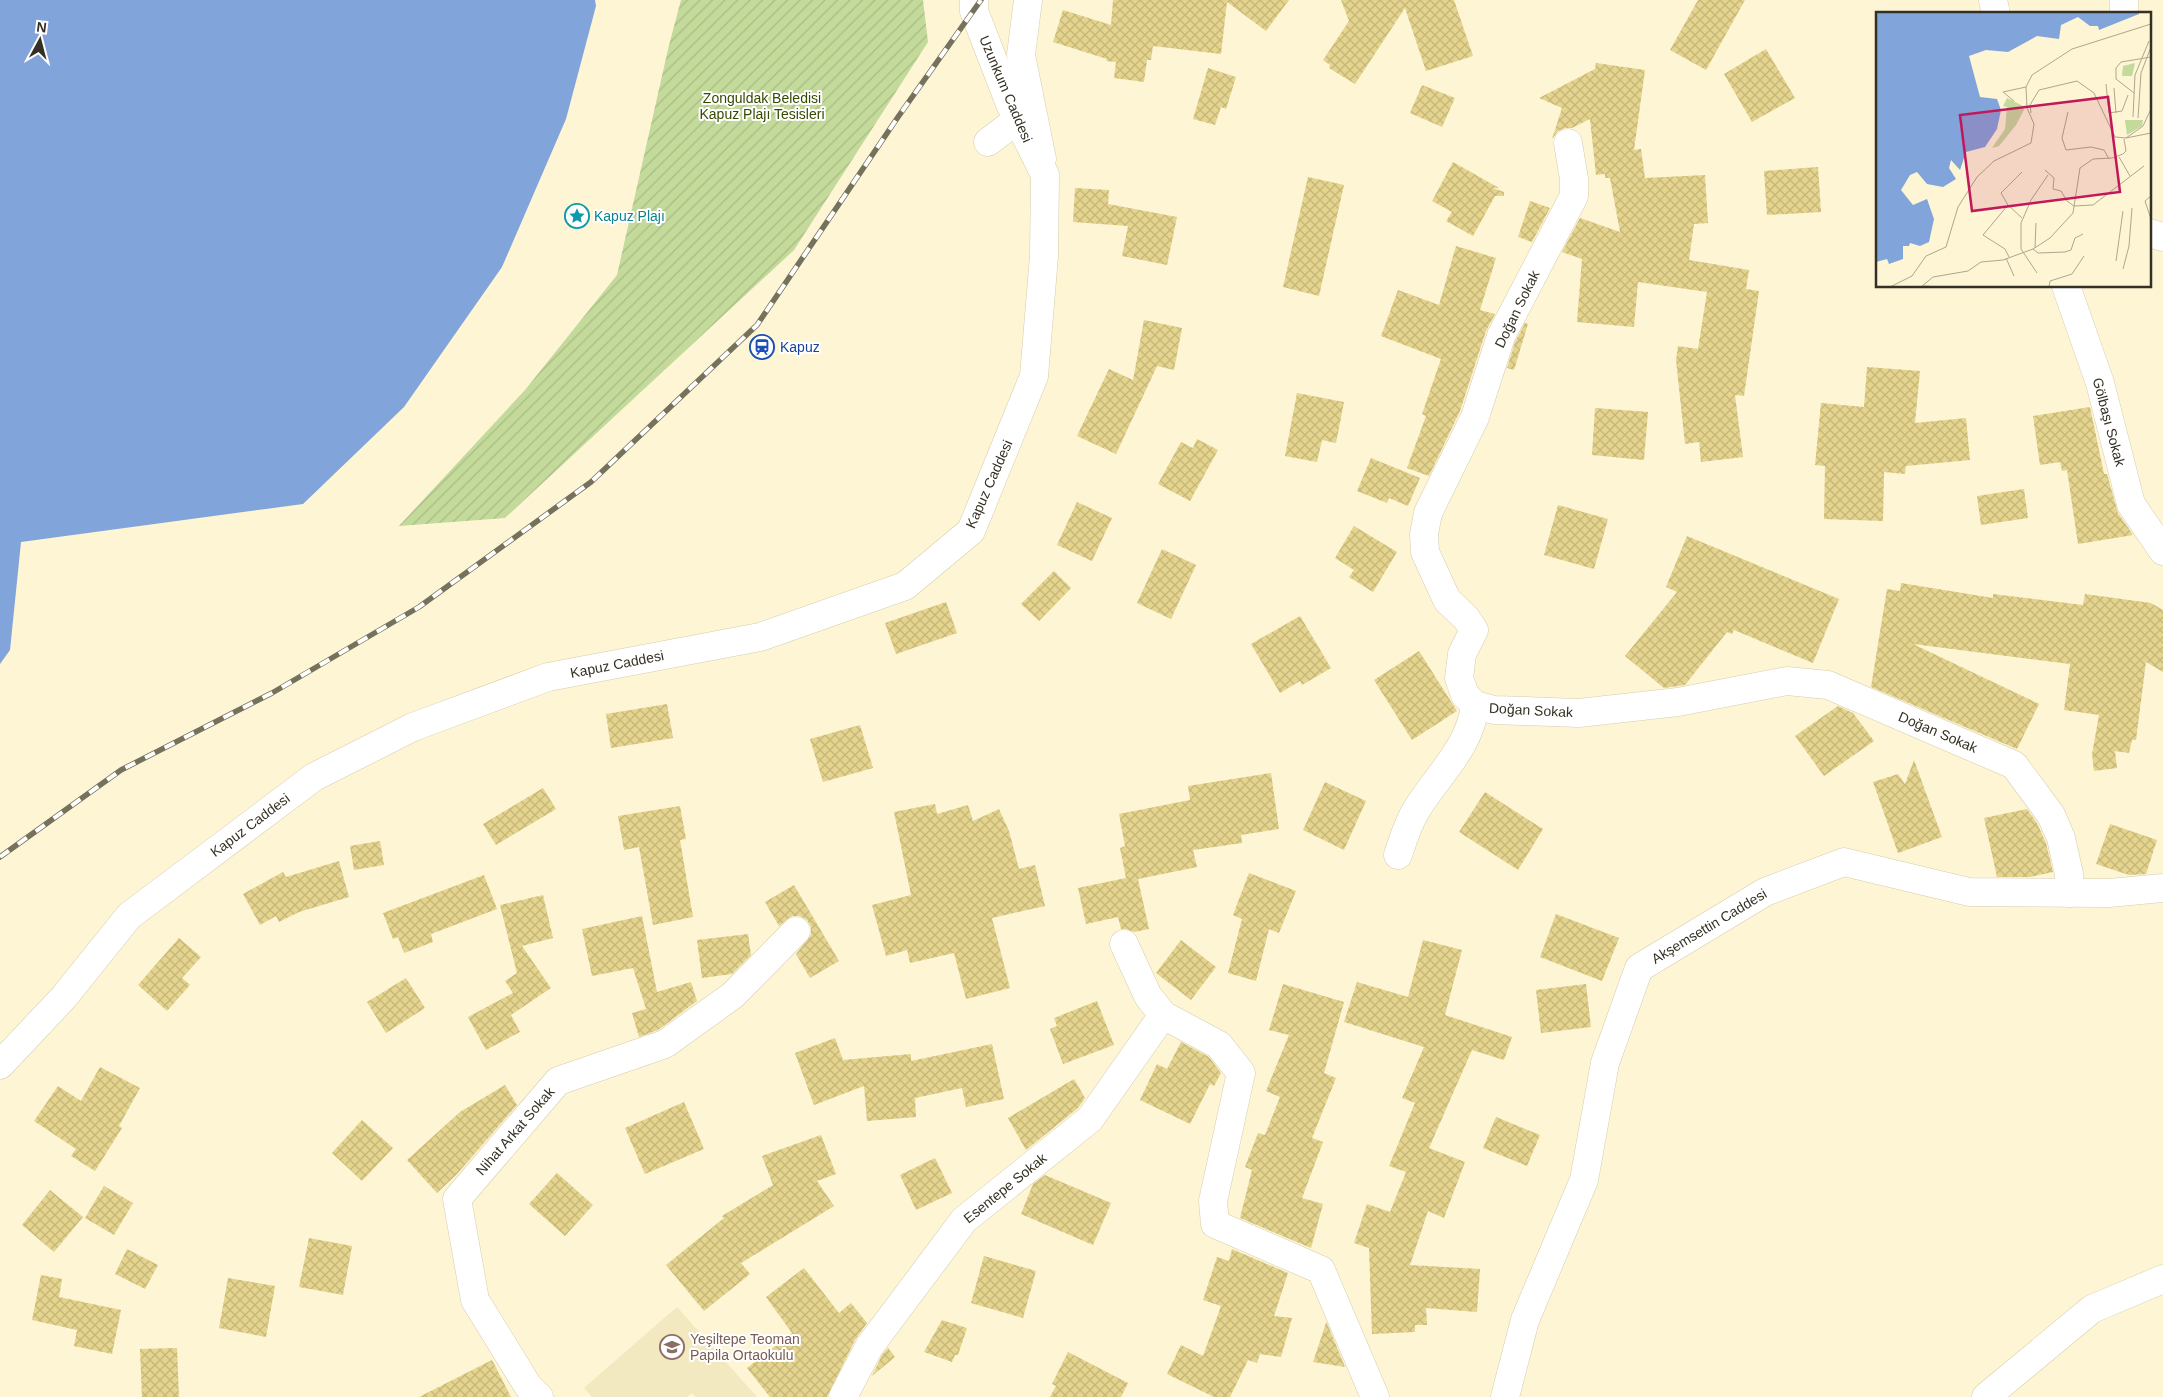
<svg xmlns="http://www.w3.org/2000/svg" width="2163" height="1397" font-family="Helvetica,sans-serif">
  <defs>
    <pattern id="garden-furrows" width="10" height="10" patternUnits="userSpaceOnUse" patternTransform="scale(1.25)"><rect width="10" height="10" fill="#c3da9a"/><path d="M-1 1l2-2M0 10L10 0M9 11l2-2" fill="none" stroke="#a8bc85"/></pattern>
    <pattern id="building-cross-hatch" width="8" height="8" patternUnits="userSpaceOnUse" patternTransform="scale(1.25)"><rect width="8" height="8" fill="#e5d48e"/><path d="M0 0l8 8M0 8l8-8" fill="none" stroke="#c5b67a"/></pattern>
  </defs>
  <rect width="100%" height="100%" fill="#fdf5d4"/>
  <!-- built -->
  <path fill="#f3e9c0" d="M677,1307L757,1397H696L692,1393L687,1397H592L584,1388Z"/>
  <!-- garden -->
  <path fill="url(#garden-furrows)" d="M681,0H923L928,42L794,250L505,518L399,526L525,390L617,275L669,45Z"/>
  <!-- water -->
  <path fill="#81a4db" d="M0,0H595L596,6L566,119L502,267L404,407L303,504L21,542L10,650L0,664Z"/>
  <!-- building -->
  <path fill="url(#building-cross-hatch)" d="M1113,0H1289L1266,31L1227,2L1221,54L1153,46L1151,60H1147L1144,82L1114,78L1116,62L1106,61L1107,59L1053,42L1063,10L1111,25Z
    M1341,0H1454L1473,56L1426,71L1405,8L1355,84L1329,68L1330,65L1323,60L1349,21Z
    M1698,0H1745L1706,70L1670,50Z
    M1766,49L1795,98L1752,122L1724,74Z
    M1596,63L1645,70L1634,150L1641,149L1645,178L1705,175L1708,223L1694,224L1689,260L1749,270L1746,289L1759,291L1744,396L1735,395L1743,457L1701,462L1699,442L1685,444L1676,360L1678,346L1698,349L1707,292L1638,282L1634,327L1577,322L1582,259L1562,252L1580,218L1620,232L1610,178H1605V174L1596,175L1590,119L1572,128H1565L1558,131L1552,139L1562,108L1539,98L1595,69Z
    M1208,68L1236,77L1226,109L1221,107L1215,125L1193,119Z
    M1422,85L1455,98L1442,127L1410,113Z
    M1453,162L1499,188H1493L1504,192V196H1495L1473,236L1446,221L1452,212L1432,201Z
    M1818,167L1821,212L1767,215L1764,171Z
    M1308,177L1344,185L1319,296L1283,287Z
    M1075,188L1109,190L1108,204L1177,217L1167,265L1122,256L1128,226L1073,222Z
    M1530,201L1550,208L1532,242L1518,237Z
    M1456,246L1496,258L1480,310L1495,314L1486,331L1460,411L1429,476L1407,468L1426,416L1422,414L1441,359L1381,336L1398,290L1439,305Z
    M1144,320L1182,328L1174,370L1157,366L1116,454L1077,436L1109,369L1133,380Z
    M1525,323L1528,324L1514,370L1507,368L1515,342Z
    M1867,367L1920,371L1915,423L1966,418L1970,460L1906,466L1905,474L1884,472L1883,521L1824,519L1825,466L1815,465L1821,403L1864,407Z
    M1297,393L1344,402L1336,443L1322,440L1317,462L1285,456Z
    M2090,407L2104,474H2107L2118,513L2133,535L2078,544L2067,470L2062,471L2060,462L2040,465L2033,416Z
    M1595,408L1648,412L1644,460L1592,455Z
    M1197,439L1218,450L1190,501L1158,484L1181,442L1193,448Z
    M1371,458L1420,478L1408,506L1389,498L1387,503L1357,491Z
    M2024,489L2028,518L1981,525L1977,496Z
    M1077,502L1112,518L1092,561L1057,545Z
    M1558,505L1608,519L1594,569L1544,555Z
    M1354,526L1397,552L1373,592L1349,577L1354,570L1335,558Z
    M1687,536L1839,599L1813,663L1734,630L1732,634L1727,632L1685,685L1664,688L1625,656L1677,592L1666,587Z
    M1162,549L1196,565L1171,619L1137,603Z
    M1054,571L1071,588L1039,621L1021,604Z
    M1901,583L1993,598V594L2083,605L2085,594L2151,603L2163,610V672L2146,662L2136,740H2132L2129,753L2115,751L2117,768L2094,771L2092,754L2099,715L2064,710L2070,664L1913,644L2039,704L2017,749L1871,687L1887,589L1900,591Z
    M946,602L957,633L896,654L885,623Z
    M1300,616L1331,668L1302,685L1300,681L1280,693L1251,644Z
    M1419,651L1457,711L1412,740L1374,680Z
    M667,704L673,738L611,748L606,714Z
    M1838,706L1853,713L1874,741L1824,776L1795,736Z
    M860,725L873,768L823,782L810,739Z
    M1914,760L1942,837L1898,853L1873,782L1898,774L1905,784Z
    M1271,773L1279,829L1241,835L1242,843L1193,850L1197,867L1138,879L1149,929L1134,932L1126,929H1121L1118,917L1086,924L1078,888L1126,878L1120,848L1125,846L1119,814L1190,800L1188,786Z
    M1325,782L1366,801L1344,850L1303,830Z
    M543,788L556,809L496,845L483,824Z
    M1485,792L1543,829L1518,870L1459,832Z
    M935,804L937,814L968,805L973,821L999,809L1009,831L1019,869L1035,865L1045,906L992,918L1010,988L966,999L954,953L910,963L907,950L886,956L872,905L911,895L894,812Z
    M680,806L686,839L680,840L693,917L653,925L639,847L624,850L618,816Z
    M2027,809L2037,823L2046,843L2053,872L2030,877H1997L1984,818Z
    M2110,824L2157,840L2146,874L2129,875L2096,864Z
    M380,841L384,865L354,870L350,846Z
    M339,861L349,897L299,912L279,922L276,916L260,925L243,894L283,872L286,877Z
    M1249,873L1296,891L1279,933L1269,929L1256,981L1228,973L1242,919L1233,915Z
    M484,875L497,909L431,934L433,942L404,953L398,937L393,939L383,913Z
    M794,885L839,961L810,978L796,954L811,935V927L807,920L800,916H792L779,926L765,902Z
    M543,895L553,938L522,946L551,988L511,1015L520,1032L486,1050L468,1017L513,993L505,981L517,973L500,905Z
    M1556,914L1619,938L1602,981L1540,957Z
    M642,916L657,992L691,982L697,1001L658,1030L639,1037L632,1013L646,1009L633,968L592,976L582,929Z
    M748,934L751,955L732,974L702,978L697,940Z
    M179,938L201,957L182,978L190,985L167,1011L138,985Z
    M1181,940L1216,967L1191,1000L1156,973Z
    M1423,940L1462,950L1445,1015L1512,1037L1504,1060L1472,1050L1429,1148L1465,1162L1444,1218L1428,1211L1410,1265L1480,1269L1477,1312L1426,1308L1427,1325H1415V1332L1372,1334L1369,1248L1354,1243L1367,1204L1390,1212L1406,1172L1389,1166L1415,1103L1402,1098L1424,1047L1344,1022L1357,982L1408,997Z
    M406,978L425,1008L386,1033L367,1002Z
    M1283,984L1344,1002L1324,1073L1336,1078L1312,1138L1323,1142L1302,1198L1323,1204L1311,1248L1240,1218L1252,1170L1245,1167L1258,1133L1265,1135L1280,1097L1266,1091L1289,1035L1269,1030Z
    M1586,984L1591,1027L1541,1033L1536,990Z
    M1097,1001L1114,1045L1063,1064L1050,1029L1057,1026L1054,1018Z
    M835,1038L843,1060L911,1054V1061L992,1044L1004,1099L966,1107L962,1088L915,1098L916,1117L867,1121L864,1086L814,1105L795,1053Z
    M1181,1042L1209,1057L1221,1073L1214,1086L1210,1084L1190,1124L1140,1100L1157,1064L1167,1069Z
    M100,1067L140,1088L119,1126L122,1128L95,1171L71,1156L76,1149L34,1121L58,1086L81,1101Z
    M1074,1079L1085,1098L1078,1108L1026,1150L1008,1118Z
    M505,1085L517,1105L457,1174L437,1193L407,1160L460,1112Z
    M684,1102L704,1149L645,1174L625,1128Z
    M1496,1117L1540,1135L1527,1166L1483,1148Z
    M362,1120L393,1148L362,1181L332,1153Z
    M821,1135L836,1174L817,1181L834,1206L741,1263L750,1274L704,1311L666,1265L724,1218L722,1216L773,1185L762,1156Z
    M935,1158L952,1193L916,1210L900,1175Z
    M557,1173L593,1205L565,1236L529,1204Z
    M1045,1175L1111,1203L1093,1245L1021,1214L1033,1184Z
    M104,1186L133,1203L114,1235L85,1218Z
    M50,1190L83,1217L54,1252L22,1225Z
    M309,1238L352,1246L343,1295L299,1287Z
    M127,1249L158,1265L145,1289L115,1274Z
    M1232,1249L1288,1273L1274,1316L1292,1318L1281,1357L1260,1354L1257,1363L1248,1360L1230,1397H1214L1167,1374L1181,1345L1203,1356L1221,1306L1203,1300L1217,1257L1229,1261Z
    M984,1256L1036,1271L1023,1318L971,1303Z
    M804,1268L839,1313L851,1303L867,1323L855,1340L827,1397H770L747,1368L792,1333L766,1297Z
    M41,1275L62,1279L59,1297L121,1310L112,1354L74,1346L77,1330L32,1320Z
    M228,1278L275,1286L266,1337L219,1328Z
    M942,1320L967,1328L958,1355H955L952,1362L924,1352Z
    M1326,1323H1327L1345,1367L1313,1362Z
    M177,1348L179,1397H142L140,1349Z
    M888,1348L895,1357L872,1376L882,1355Z
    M1068,1352L1128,1383L1121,1397H1050L1056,1386L1052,1384Z
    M492,1360L511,1397H419Z"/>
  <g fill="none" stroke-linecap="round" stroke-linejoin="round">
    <defs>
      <path id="street" d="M1028,0L1021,55L1042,159
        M1993,0L1996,14
        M2124,14V0
        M988,142L1018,119
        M1568,143L1574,179V196L1501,336L1475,417L1428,513L1424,534L1425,552L1447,600L1466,618L1474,630L1462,654L1459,678L1465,695L1475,705L1494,710L1579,713L1678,702L1787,681L1828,685L2014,765L2051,815L2061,838L2069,874V893
        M2149,233L2163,237
        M2066,286L2100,383L2131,504L2163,551
        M1398,855C1403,840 1407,826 1415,812C1436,776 1470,749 1475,705
        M1124,944L1148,996L1163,1015L1219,1045L1241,1073L1213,1201L1215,1224L1321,1270L1375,1397
        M539,1397L528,1386L475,1300L457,1199L558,1081L665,1044L733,995L796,931
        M843,1397L869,1347L964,1220L1090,1119L1163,1015
        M1986,1397L2092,1309L2163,1279"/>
      <path id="secondary" d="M0,1065L64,997L129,916L314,777L413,727L548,677L760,637L905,586L971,531L1034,376L1044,256L1045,175L1010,104L974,11V0
        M1505,1397L1525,1320L1584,1180L1605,1063L1639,968L1765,892L1844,862L1969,892L2109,893L2163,888"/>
    </defs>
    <!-- street casing -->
    <use href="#street" stroke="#d5cdad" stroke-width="29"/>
    <!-- secondary casing -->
    <use href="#secondary" stroke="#d5cdad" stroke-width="29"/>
    <!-- street -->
    <use href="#street" stroke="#fff" stroke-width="28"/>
    <!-- secondary -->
    <use href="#secondary" stroke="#fff" stroke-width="28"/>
    <defs>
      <path id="rail" d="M0,857L121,770L272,693L419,607L591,482L757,325L898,117L981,0"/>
    </defs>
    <!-- rail casing -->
    <use href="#rail" stroke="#75715d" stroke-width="5.5"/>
    <!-- rail -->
    <use href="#rail" stroke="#fff" stroke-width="4" stroke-dasharray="11" stroke-linecap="butt"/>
  </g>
  <!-- icons -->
  <defs>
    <symbol id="sight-ring" viewBox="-11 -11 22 22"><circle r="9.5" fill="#fff" stroke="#0f9aa8" stroke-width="1.5"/><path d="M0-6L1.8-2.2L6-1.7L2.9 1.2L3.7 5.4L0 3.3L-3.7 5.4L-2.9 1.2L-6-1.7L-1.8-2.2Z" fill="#0f9aa8"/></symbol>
    <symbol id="station-ring" viewBox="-11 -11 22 22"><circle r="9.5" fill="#fff" stroke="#1a4fb4" stroke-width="1.5"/><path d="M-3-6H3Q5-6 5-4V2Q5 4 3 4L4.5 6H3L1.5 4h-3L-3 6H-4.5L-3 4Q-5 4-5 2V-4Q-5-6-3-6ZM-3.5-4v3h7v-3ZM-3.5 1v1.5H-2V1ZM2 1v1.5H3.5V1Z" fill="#1a4fb4"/></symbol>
    <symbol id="school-ring" viewBox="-11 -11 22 22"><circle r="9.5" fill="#fff" stroke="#8d6e63" stroke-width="1.5"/><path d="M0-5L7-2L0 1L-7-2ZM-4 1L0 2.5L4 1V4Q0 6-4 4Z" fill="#8d6e63"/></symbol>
  </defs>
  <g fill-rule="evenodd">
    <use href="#sight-ring" x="563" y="202" width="28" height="28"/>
    <use href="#station-ring" x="748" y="333" width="28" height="28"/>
    <use href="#school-ring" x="658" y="1333" width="28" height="28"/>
  </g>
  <g text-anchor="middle" stroke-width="4" stroke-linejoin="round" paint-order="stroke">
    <!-- street labels -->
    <g font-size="14" fill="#343124" stroke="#fff">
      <text transform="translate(1006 89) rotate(67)" y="5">Uzunkum Caddesi</text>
      <text transform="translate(1517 309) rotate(-64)" y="5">Doğan Sokak</text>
      <text transform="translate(2109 422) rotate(75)" y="5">Gölbaşı Sokak</text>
      <text transform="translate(989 484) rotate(-66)" y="5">Kapuz Caddesi</text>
      <text transform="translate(617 664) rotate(-11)" y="5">Kapuz Caddesi</text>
      <text transform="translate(1531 710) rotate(3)" y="5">Doğan Sokak</text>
      <text transform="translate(1938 732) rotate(23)" y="5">Doğan Sokak</text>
      <text transform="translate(250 825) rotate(-37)" y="5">Kapuz Caddesi</text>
      <text transform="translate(1709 926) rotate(-31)" y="5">Akşemsettin Caddesi</text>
      <text transform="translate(515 1131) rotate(-49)" y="5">Nihat Arkat Sokak</text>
      <text transform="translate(1005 1188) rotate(-39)" y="5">Esentepe Sokak</text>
    </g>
    <!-- park labels -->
    <g font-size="14" fill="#364900" stroke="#fff">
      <text x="762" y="103">Zonguldak Beledisi<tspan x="762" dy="16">Kapuz Plajı Tesisleri</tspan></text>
    </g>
    <!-- culture labels -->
    <g font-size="14" fill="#0d838f" stroke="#fff" text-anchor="start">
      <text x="594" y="221">Kapuz Plajı</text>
    </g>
    <!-- transit labels -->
    <g font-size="14" fill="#164399" stroke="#fff" text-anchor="start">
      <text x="780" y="352">Kapuz</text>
    </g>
    <!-- education labels -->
    <g font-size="14" fill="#785e54" stroke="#fff" text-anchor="start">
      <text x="690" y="1344">Yeşiltepe Teoman<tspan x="690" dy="16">Papila Ortaokulu</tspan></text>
    </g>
  </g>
  <!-- overview -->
  <g transform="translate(1876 12)">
    <rect width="275" height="275" fill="#fdf5d4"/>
    <path d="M259,51L256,64H246L247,54Z" fill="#c3da9a"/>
    <path d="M249,108H267L266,114L251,123Z" fill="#c3da9a"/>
    <path d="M131,86L147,94L148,98L140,113L123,134L116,136L129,117L131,95L127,94Z" fill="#c3da9a"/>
    <path d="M0,0H263V2L223,18L222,14H214L202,5L185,13L183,27L161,24L132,40L110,38L93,44L104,85L121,87L125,98L121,117L109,135L90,140L84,158L75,148L73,156L80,167L67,175L51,172L41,160L34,163L25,178L37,193L51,187L58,207L53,230L44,234L34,231L33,234H27V247L13,252L11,247L0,250Z" fill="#81a4db"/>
    <path fill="none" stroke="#ada78e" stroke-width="1" d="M230,72L233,101L246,99L252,83M238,76L240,101M258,81L240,67V56L245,50L275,45M138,89L127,80L150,75M192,100L186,126L190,138L215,135L228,138L233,147M155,101L154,93L163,78L201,69L218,81L239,125L250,126L275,121M257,105L259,63L273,29M262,106L265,61L275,35M250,126L267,114L275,97M243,145L254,164M169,158L178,166L177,177L185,179L191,189L198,194L217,193L268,154M275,184L269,189L275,207M132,193L107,223L129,237L133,245M146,206L132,193L125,181L146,160M159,236L160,211M157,237L162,241L189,240L195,238L199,226L207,222M130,246L138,264M240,249L247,199M247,257L253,234L256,196M161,261L145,237V211L155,188L172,163M48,274L64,275M14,275L36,264L50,244L70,235L82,195L101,165L118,149L155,131L158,112L151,96L150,75L156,63L196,37L275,12M45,275L57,265L92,259L105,250L127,248L157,237L174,226L197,201L204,156L217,147L236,146L247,142L250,139L248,127M173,275L174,269L196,262L208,244"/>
    <path fill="#c2185b" fill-opacity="0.15" stroke="#c2185b" stroke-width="2.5" d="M232,85L244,180L96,199L84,103Z"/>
    <rect width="275" height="275" fill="none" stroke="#343124" stroke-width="2.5"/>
  </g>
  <!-- north arrow -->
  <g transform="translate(40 40) rotate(7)" stroke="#ffffff" stroke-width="4" paint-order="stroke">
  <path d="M0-4L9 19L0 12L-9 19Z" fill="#343124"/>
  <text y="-8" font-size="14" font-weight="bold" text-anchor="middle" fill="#343124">N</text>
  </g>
</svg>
